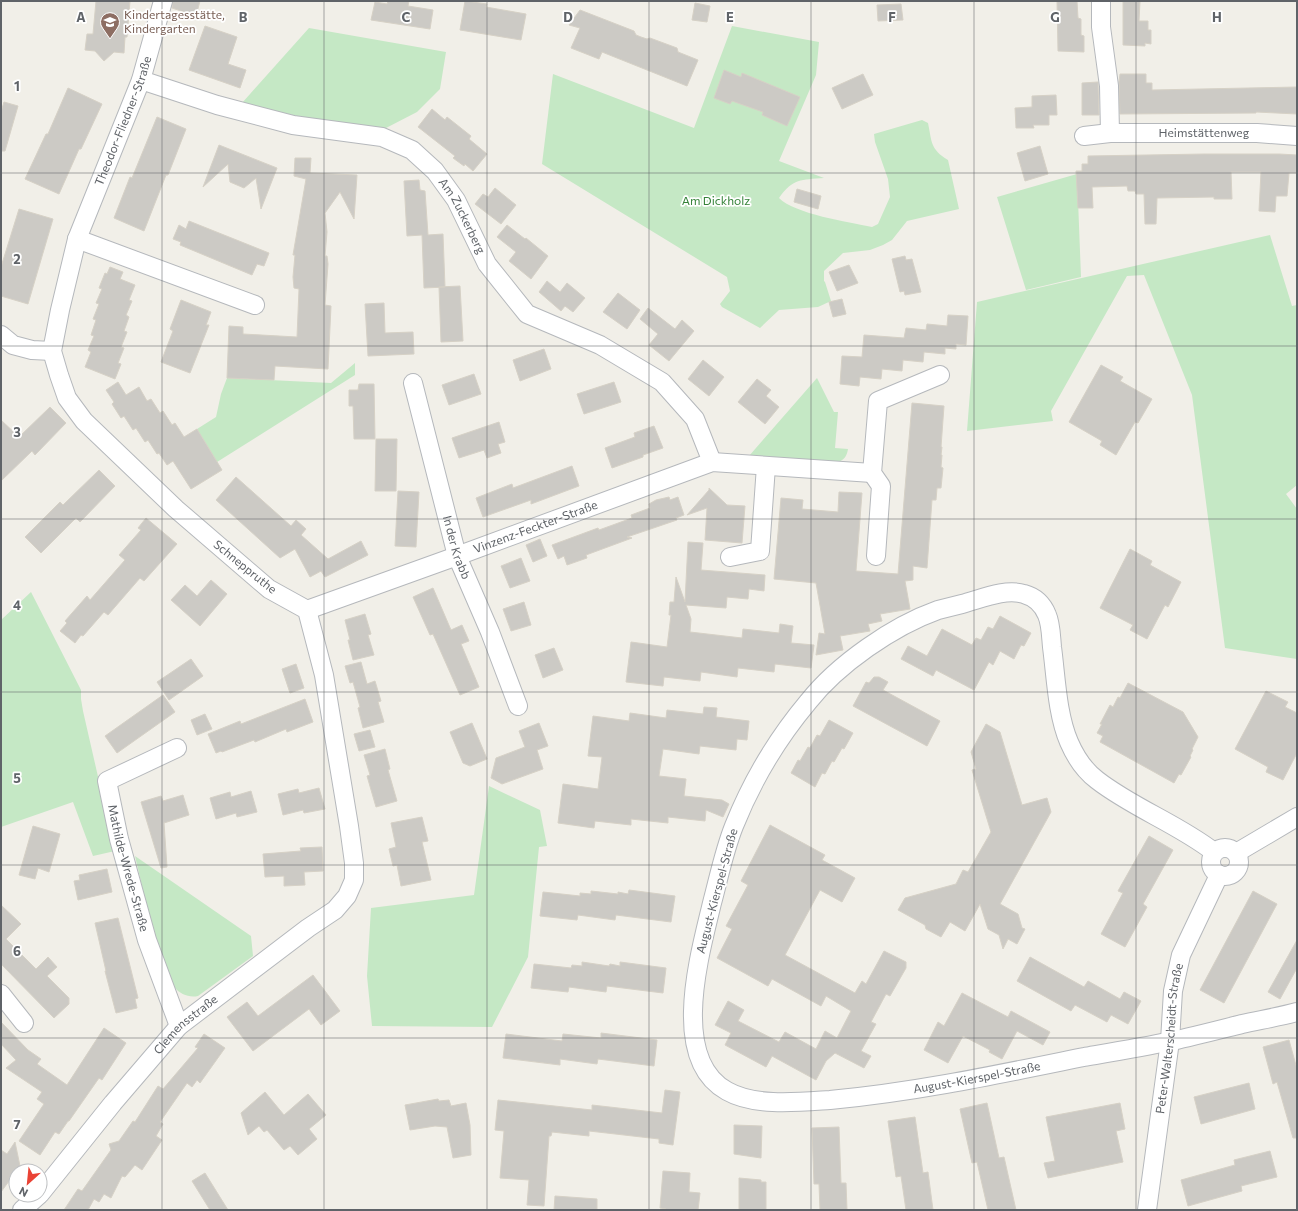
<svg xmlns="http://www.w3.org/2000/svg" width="1298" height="1211" font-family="Commissioner,sans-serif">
  <rect width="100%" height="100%" fill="#f1efe8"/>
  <!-- green -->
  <path fill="#c5e8c5" d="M732,26L819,42L816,75L779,161L824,178C801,180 793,178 779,198C795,214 848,222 872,227L878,224L890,197L888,179L875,142L874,134L922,120L928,123C932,142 930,149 948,160L959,209L907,221L892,240L883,245L870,250L843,253L824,271V281L825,282L831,301L818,307L779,310L760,328L722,307L720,304L730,291L727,277L542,164L553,74L694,128Z
    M309,28L446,52L440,89L417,112L386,128L348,123V124L305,118L242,103Z
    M1077,174L1081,277L1026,290L997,197Z
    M1270,235L1292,306L1297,305V485L1286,494L1297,509V659L1225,648L1192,395L1144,275L1127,276L1051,411L1053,421L967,431L977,302Z
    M355,363V375L217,462L197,429L216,417L221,394L227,378L331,383Z
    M817,378L834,412H838L835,448L848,449C847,455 845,459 839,462L749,456Z
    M31,592L81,690V699L83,711L115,851L93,856L73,802L1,827V620Z
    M489,786L540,810L547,846L539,847L528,957L492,1027L372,1026L367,976L371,908L474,895Z
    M135,856L251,936L253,956L198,996C189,998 180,994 174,987L152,929Z"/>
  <!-- building -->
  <path fill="#cccac5" stroke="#d6d1c6" d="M96,1H130L127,37H125L124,53L114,52L104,61L95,51L85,50L87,34H93Z
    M173,1H200L196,16L172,8Z
    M388,1H409L408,6L433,10L430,29L371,20L375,2L387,4Z
    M465,1L487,4L486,7L526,14L521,40L460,30Z
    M1057,1H1077L1078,18L1081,19V35L1084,36V52L1058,51Z
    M1123,1H1140L1139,21H1148V30H1151V44L1145,43V46L1123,45Z
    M695,3L710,6L707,22L692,20Z
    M901,4L903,20L878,21L877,5Z
    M580,10L634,31L636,35L641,37L647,39L650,38L677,48L678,52L698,60L687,86L602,52L599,59L571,48L580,28L569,25Z
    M205,26L237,37L228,64L246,70L240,88L189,70Z
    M724,70L741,77L742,73L800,97L787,126L762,115L763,112L732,101L730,104L714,98Z
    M863,74L873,95L842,109L832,88Z
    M1120,74H1146V83H1152V90L1297,87V114L1256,112V113L1120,114L1119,82Z
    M1098,82L1099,115H1082V83Z
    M68,88L102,104L81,149H79L59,194L25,179L46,134H48Z
    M1056,95L1057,115H1049V125H1033L1034,128H1016L1015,108L1032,107V96Z
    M4,102L18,106L5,151H1V112Z
    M432,109L445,120L447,117L471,136L469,139L487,154L473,171L465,164L464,166L453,158L455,156L418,127Z
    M157,117L186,129L168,175H166L144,231L114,218L130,177L132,178Z
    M219,145L277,168L261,209L256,178L244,188L230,182L228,164L203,187Z
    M1040,146L1048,174L1025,181L1017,153Z
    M1205,154H1279L1297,155L1296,173H1289L1287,196H1276L1275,212L1259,211L1261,172H1231L1232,199H1214V197L1157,198L1156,224H1145L1144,194H1136L1135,191H1128L1127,186L1092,187L1093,208H1078L1076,171H1082V164H1088V156Z
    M295,158H311L310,173L357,175L354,219L340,192L325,213L327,232L325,256H327L328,264L325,305L331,306L328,369L275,366L274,380L227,378L229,326L243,327V334L297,337L299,289L294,288L293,277L295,255H293L306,179L294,176Z
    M419,180L420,190L425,191L428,235L443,234L445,287L424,288L422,235L407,236L404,181Z
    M495,188L516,205L501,224L475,204L483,194L488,197Z
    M797,189L821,196L818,209L794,202Z
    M19,209L53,219L28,304L1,296V267Z
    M189,221L269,253L264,266L257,264L252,275L180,245L181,242L173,239L179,225L186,229Z
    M507,225L525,239L526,238L548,256L531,279L509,261L516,252L497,237Z
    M905,256L906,260L912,259L921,292L905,295L904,291L900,292L892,259Z
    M849,265L858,283L837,291L829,272Z
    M110,267L123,272L120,279L135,285L129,300L132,301L126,315L129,317L124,331L127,332L121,347L124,348L118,363L121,364L115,379L85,367L91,352L88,350L94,336L91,335L96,320L93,319L99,304L96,303L102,289L99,288L105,273L107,274Z
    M547,281L560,292L567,283L585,298L573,312L565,306L561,311L539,292Z
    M460,286L463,341L441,342L439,287Z
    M618,293L640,310L627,329L603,312Z
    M842,299L846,314L833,317L829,302Z
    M181,300L211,312L206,325H209L190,373L161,362L173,331L170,329Z
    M384,303L385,333L413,332L414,354L368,356L365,304Z
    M648,308L675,329L682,320L694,331L669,361L649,345L658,334L640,319Z
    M948,315L968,316L966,345L956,344V349L945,348V354L924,352L923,362L903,360L902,371L882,369L881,379L860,377L859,386L840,384L842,356L862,357L864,335L904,338L906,328L926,330L927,324L947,326Z
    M544,349L551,369L520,381L513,360Z
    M703,360L724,377L709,396L688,379Z
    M1101,365L1123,377L1120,381L1152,399L1138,423L1135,422L1116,455L1100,445L1102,441L1069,422Z
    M474,374L481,394L449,405L442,385Z
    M757,379L771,390L766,396L779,407L765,424L738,402Z
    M118,382L126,395L139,387L147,401L151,399L160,413L163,411L172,425L175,423L184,437L197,429L222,470L191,489L173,461L167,465L159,453L157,454L148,440L145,442L136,428L133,430L124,416L121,418L112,404L114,402L106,390Z
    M614,382L621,402L584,414L577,394Z
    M359,384H374L375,439H354L353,406H349V390H358Z
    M912,403L944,406L941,447H942L941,455H942L941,467L943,468L941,488H937L936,500H932L927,568L913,566V580L905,581L910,609L880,614L882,621L868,624L870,631L840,636L843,650L816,655L819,633L825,634L816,583L774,579L781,498L803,500L802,509L838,512L839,492L862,493L856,571L898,574Z
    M50,407L66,423L35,455L32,451L1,481V420L19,437Z
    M499,422L505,442L498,444L501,453L487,458L484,450L459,458L452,438Z
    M654,426L663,448L643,455V457L612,468L605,448L635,437L634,433Z
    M376,439H397L396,491H375Z
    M572,466L579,486L531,504V500L483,517L476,498L512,484L513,488Z
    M99,470L115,486L80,522L76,518L41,553L25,537L60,502L63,505Z
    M236,477L291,526L296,520L306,529L301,535L328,559L361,541L368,555L325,577L321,571L310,577L295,549L280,558L216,500Z
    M709,488L727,505L745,506L742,543L705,540L707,508L687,515L709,490Z
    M398,491L419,492L416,547L395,546Z
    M669,497L670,500L678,497L684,515L676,518L677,520L627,537L632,538L586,555L587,558L567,565L564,556L558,559L552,545L598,528L599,530L632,518L631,515L650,508L649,504L656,500Z
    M146,518L177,544L144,581L140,578L108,615L104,612L83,636L81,635L75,643L60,631L67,623L65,621L87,596L90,600L125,560L119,555L141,530L138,528Z
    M540,539L547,556L533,562L526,545Z
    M688,542L703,543L701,570L765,575L764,591L749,589L748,599L727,597L726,608L686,605L691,619L690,632L742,638L743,629L779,633L780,624L793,626L791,643L814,645L811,668L775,664L774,672L738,668L737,677L701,672L700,681L664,677L663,686L626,682L631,642L667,647L671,615H669L670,602H674L676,577L685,602Z
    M1130,549L1152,561L1150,565L1181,582L1168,607L1165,605L1147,639L1130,630L1133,625L1100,608Z
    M521,558L530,581L510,588L501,566Z
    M211,580L227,594L200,626L171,600L185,585L197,596Z
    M433,588L451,630L462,625L469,641L461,644L479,687L460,695L433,634L430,635L413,597Z
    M524,602L531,625L511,631L503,609Z
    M365,614L371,634L368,635L374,655L353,660L348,640H350L345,620Z
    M1000,616L1031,633L1024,646L1021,645L1014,659L1000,651L993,665L989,662L974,690L936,670L933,676L901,659L908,646L927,656L942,629L972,645L976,638L981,640L988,627L993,629Z
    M554,648L563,670L543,678L535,655Z
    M191,659L203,676L169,700L157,682Z
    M361,662L367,684L375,681L381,701L378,702L384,722L363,728L358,708L360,707L353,682L350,683L345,666Z
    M296,664L304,688L290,693L282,669Z
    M874,677H879L888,682L883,690L940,721L927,746L853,706L866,682L869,683Z
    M1128,683L1183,712L1198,737L1192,749L1193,750L1190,756L1191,757L1181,775L1179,774L1174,783L1100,742L1103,736L1097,733L1102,724H1100L1110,705L1113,707L1118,697L1120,698Z
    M1266,691L1288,702L1285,707L1297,713V753L1283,780L1266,772L1268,767L1235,749Z
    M163,695L175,712L117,753L105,736Z
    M305,699L313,722L287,732L286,729L255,742L254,740L222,752L221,751L216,753L208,734L240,721L241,724Z
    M704,707L717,708L716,717L749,721L747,740L737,739L736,750L700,746L699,754L663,749L659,776L686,779L684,796L722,800L729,804L723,817L706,810L705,821L668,817V823L631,819V825L595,821L594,828L558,823L563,784L598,789L602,757L588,756L593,716L629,721L630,713L666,718L667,710L703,714Z
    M205,714L212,729L197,735L191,720Z
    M829,720L853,733L844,749L842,748L834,762L832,761L825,774L822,773L815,787L791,773L798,760L800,761L808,747L810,748L817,735L820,736Z
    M472,723L487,759L470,766L463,763L450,732Z
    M539,723L548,746L537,750L543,769L502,784L491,778L496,758L525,747L519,731Z
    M986,724L1000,732L1022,805L1047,798L1051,812L1000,904L1018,914L1022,928L1025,929L1017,944L1008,939L1003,949L999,935L988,929L980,904L965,931L950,922L941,937L926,929L925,925L898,910L905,898L956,884L963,870L968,872L991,832L972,770L976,769L971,752Z
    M370,730L375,747L359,751L354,734Z
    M385,749L390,769L388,770L397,801L376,807L367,776L370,775L364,755Z
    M319,788L325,809L304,813L303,810L283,815L278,794L298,789L299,793Z
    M251,791L257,812L237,817L236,813L216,819L210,798L230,792L231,797Z
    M183,795L189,815L164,823L167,867L161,868L141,802L161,796L163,801Z
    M422,817L428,841L422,842L431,880L401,886L397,865L393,866L389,849L396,847L391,823Z
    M770,825L825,855L822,860L855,878L842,902L820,890L785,955L855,993L862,981L866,984L884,951L906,962V968L890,996L886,994L871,1022L876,1024L861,1051L871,1056L864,1068L835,1053L826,1061L816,1080L772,1056L766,1067L725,1045L731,1033L715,1025L728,1001L744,1010L738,1021L779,1042L785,1032L816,1049L825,1031L837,1038L851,1011L826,996L821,1006L772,979L768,986L717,958L732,929L726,926L748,885L741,881Z
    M33,826L60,834L49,872L38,868L35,879L19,875Z
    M1149,836L1173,850L1143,904L1147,907L1125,947L1101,934L1123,893L1118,891Z
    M322,847L323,871L304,872L305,885L284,886V876L265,877L263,854L301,851L300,848Z
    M107,869L112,892L78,900L74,881L80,880L79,875Z
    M629,890L675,896L671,922L616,915L615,920L578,915L577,920L540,916L543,892L580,896V893L591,894V891L618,894V892L628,894Z
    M1253,891L1277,904L1224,1003L1200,990Z
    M1,905L21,924L6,939L36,969L48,957L57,967L47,976L69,998V1004L54,1018L1,964Z
    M118,918L138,998L135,999L137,1008L116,1013L105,971H106L95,923Z
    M1297,940V968L1280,999L1268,992Z
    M1030,957L1084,987L1088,981L1120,999L1124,992L1141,1001L1128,1024L1111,1015L1107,1022L1075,1005L1071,1011L1017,981Z
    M582,962L609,966L610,964L620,966V962L666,968L663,993L607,986L606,992L569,987L568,992L531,988L534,964L571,968L572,965L582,966Z
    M313,975L340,1011L321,1025L309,1009L253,1051L227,1017L247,1002L258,1016Z
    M962,993L1008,1017L1011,1011L1050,1032L1043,1045L1017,1031L1002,1059L989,1052L990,1050L963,1036L948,1063L924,1050L938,1022L944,1026Z
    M1,1022L28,1050L41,1059L37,1064L67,1085L104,1028L126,1043L102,1080L99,1078L69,1121H68L59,1134L55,1132L40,1155L19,1141L44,1104L37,1099L42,1092L6,1068L16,1060L1,1044Z
    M601,1033L657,1040L654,1066L598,1059L597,1064L560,1059V1065L503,1058L506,1034L562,1041L563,1034L601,1038Z
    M204,1034L225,1048L200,1083L197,1080L192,1087L187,1083L160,1122L163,1124L156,1136L162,1140L142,1170L135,1165L125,1177L122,1176L111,1198L104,1194L99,1202L94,1199L88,1210H64L78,1189L82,1191L111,1150L109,1144L119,1141L133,1121L135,1122L158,1086L163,1089L198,1048L195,1047Z
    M1289,1040L1297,1069V1138H1293L1277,1082L1273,1084L1263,1047Z
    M1249,1083L1255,1109L1201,1124L1194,1097Z
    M665,1090L680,1092L673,1145L659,1143V1139L589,1131V1136L552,1132L551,1136H549L544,1206L527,1205L529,1180L500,1178L504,1131L495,1130L498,1100L592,1110V1105L662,1113Z
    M265,1092L284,1115L308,1094L326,1115L309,1129L317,1139L298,1155L290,1146L284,1150L267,1130L264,1132L259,1126L248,1135L241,1113Z
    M438,1099L439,1101L449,1100L451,1106L466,1103L470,1125L471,1155L453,1158L447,1127L435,1126L410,1130L405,1105Z
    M987,1103L999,1158L1004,1157L1016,1210H988L977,1162L972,1163L960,1109Z
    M1120,1103L1125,1129L1116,1131L1123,1162L1048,1178L1044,1163L1055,1161L1046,1117Z
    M915,1117L923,1173L928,1172L933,1210H906L901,1176L896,1177L888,1121Z
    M734,1125L762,1126L761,1158L734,1154Z
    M839,1127L841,1183H846L847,1210H820L819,1184H814L812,1128Z
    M15,1142L20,1166L1,1192V1150L7,1154Z
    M1270,1151L1277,1177L1241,1186L1242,1191L1188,1206L1181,1180L1235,1165L1234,1160Z
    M663,1171L690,1173L689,1192L700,1193L698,1210H665L666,1209L660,1208Z
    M205,1173L228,1210H210L192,1181Z
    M739,1178L761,1180V1182H766V1210H739Z
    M555,1196L597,1199V1210H554Z"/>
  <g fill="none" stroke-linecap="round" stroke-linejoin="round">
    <defs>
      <g id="minor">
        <path d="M1101,1V27L1109,86L1110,133"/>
        <path id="s1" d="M141,80L217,105L293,125L382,137L412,150L435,171L456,200L487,264L527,314L600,345L662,382L695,419L712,462"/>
        <path id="s2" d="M1084,136L1110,133H1257L1297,136"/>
        <path d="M77,239L255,305"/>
        <path d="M1,335L13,345L32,350L52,351"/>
        <path id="s3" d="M413,383L457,556L490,632L518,706"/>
        <path d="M876,556L881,486L872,473L878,401L940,375"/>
        <path d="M730,557L760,551L766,466"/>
        <path id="s4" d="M307,610L457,556L712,462L872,473"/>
        <path id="s5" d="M177,748L107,781L119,839L147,940L179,1026"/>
        <circle cx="1225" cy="862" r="14"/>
        <path id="s6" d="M1214,852C1178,824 1133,808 1097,780C1085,771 1075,756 1069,742C1057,714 1056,677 1052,647C1051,637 1051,624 1047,615C1043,605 1035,597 1024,594C1005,588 981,599 962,604C954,606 946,608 938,610C893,626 838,664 808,702C777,739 752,781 734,826C724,851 719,877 712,903C700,954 669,1059 727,1091C755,1107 800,1102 830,1100C916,1092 1000,1074 1084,1057C1113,1052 1143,1047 1172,1041C1195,1036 1218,1030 1242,1024C1260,1020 1279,1017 1297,1012"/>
        <path d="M1236,853L1297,817"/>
        <path d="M1,994L24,1023"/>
        <path id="s7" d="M40,1194L113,1103L179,1026L308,928L335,910L347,896L354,880V863L349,826L324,675L307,610L269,589L176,509L84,421L67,398L59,375L52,351L60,310L77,239L141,80L163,1"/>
        <path d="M22,1210L39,1195"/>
        <path id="s8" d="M1147,1210L1170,1041L1173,991L1181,955L1219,875"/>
      </g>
    </defs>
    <!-- minor casing -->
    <use href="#minor" stroke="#b5b8bc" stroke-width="20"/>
    <!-- minor -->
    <use href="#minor" stroke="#fff" stroke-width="18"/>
  </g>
  <!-- grid -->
  <path fill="none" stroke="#5f6368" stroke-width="1" stroke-opacity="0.55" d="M162,1V1210M324,1V1210M487,1V1210M649,1V1210M811,1V1210M974,1V1210M1136,1V1210M1,173H1297M1,346H1297M1,519H1297M1,692H1297M1,865H1297M1,1038H1297"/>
  <!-- icons -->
  <defs>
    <symbol id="school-pin" viewBox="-11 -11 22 30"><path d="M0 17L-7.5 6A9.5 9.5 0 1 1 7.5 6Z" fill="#8d6e63" stroke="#fff"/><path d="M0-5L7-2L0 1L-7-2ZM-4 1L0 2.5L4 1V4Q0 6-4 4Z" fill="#fff"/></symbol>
  </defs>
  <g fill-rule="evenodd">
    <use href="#school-pin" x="99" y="11" width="22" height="30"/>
  </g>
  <g text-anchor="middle" stroke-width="3.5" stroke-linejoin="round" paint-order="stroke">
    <!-- education labels -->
    <g font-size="12" fill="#785e54" stroke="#fff" text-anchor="start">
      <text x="124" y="19">Kindertagesstätte,<tspan x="124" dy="14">Kindergarten</tspan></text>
    </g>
    <!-- street labels -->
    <g font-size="12" fill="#5f6368" stroke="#fff">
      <text dy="4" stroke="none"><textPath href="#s7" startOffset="1336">Theodor-Fliedner-Straße</textPath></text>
      <text dy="4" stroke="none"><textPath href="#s2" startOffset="120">Heimstättenweg</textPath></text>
      <text dy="4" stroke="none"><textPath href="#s1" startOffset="365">Am Zuckerberg</textPath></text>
      <text dy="4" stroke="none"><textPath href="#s4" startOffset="243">Vinzenz-Feckter-Straße</textPath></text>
      <text dy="4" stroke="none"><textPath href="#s3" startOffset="170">In der Krabb</textPath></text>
      <text transform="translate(245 567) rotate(39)" y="4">Schneppruthe</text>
      <text dy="4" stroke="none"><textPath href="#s5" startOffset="167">Mathilde-Wrede-Straße</textPath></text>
      <text transform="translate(717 891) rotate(-75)" y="4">August-Kierspel-Straße</text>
      <text dy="4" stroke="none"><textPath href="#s7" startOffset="224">Clemensstraße</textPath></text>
      <text dy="4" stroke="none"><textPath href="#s8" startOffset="173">Peter-Walterscheidt-Straße</textPath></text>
      <text dy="4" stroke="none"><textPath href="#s6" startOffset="1276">August-Kierspel-Straße</textPath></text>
    </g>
    <!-- park labels -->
    <g font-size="12" fill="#348238" stroke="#fff">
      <text x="716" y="205">Am Dickholz</text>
    </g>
  </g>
  <g font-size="13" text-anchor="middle" font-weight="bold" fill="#5f6368" stroke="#fff" stroke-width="3.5" stroke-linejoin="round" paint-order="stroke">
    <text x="81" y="22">A</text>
    <text x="243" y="22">B</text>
    <text x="406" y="22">C</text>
    <text x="568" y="22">D</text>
    <text x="730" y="22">E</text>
    <text x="892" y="22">F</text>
    <text x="1055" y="22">G</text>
    <text x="1217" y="22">H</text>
    <text x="17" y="91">1</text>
    <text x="17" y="264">2</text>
    <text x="17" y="437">3</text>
    <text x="17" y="610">4</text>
    <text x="17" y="783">5</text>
    <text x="17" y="956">6</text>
    <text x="17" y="1129">7</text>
  </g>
  <!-- border -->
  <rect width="1298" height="1211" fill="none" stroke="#5f6368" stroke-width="4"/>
  <!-- north arrow -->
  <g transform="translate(28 1183) rotate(207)"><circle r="19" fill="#ffffff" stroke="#bfc1c3"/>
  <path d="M0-3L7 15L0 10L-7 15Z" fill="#ea4335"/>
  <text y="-6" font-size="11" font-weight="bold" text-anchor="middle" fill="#5f6368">N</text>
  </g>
</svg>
